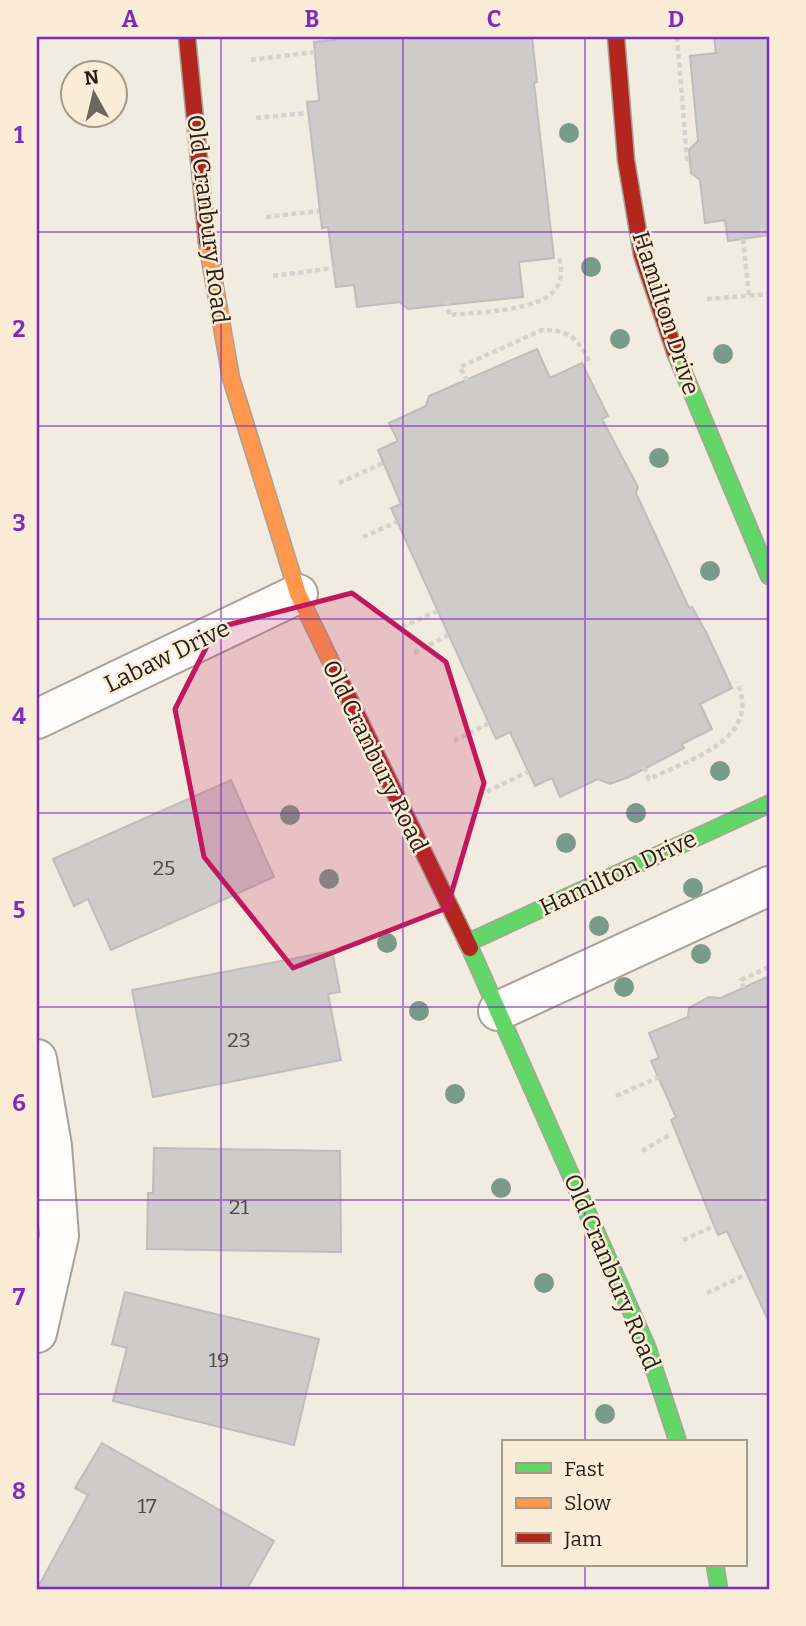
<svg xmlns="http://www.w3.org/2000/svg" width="806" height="1626" font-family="Bitter,serif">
  <rect width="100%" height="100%" fill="#f2ebdf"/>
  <!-- building -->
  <path fill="#cfcbca" stroke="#c0bcbb" stroke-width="2" d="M334,37H532L537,82L534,83L554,258L519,262L523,297L408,309L400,302L357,307L354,285L336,287L328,227L322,228L307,102L319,101L314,42L335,40Z
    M714,37H769V235L728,241L725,220L705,223L700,180L691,173L689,150L698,141L690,56L716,53Z
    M537,349L550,378L582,363L608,416L602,419L638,487L636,493L689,608L692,607L707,634L732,688L700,704L712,729L682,744L684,748L629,777L610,784L598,779L560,797L552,778L535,786L510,732L496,739L391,508L401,504L378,450L398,441L389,423L426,406L429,396Z
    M231,780L274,877L111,950L88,899L74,906L53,859Z
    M332,951L340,992L328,994L341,1060L153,1097L132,990Z
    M769,976V1322L727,1231L718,1235L671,1120L676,1117L651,1061L659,1058L649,1033L688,1017L689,1008L709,997L721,998Z
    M154,1148L340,1151L341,1252L147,1249L148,1193H153Z
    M125,1292L319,1339L294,1445L113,1401L127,1348L112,1344Z
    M102,1443L274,1541L247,1589H37L88,1495L75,1488Z"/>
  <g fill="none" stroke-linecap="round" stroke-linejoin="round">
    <defs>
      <path id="street" d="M37,719L298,594
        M498,1011L769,886
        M37,1059L52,1146L59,1236L37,1333"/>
      <path id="fast" d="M675,352L769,576
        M467,943L769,804
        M470,948L647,1347L678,1442
        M715,1565L719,1589"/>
      <path id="slow" d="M207,242L231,378L298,594L335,670"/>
      <path id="jam" d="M187,37L207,242
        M616,37L626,160L642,255L675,352
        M335,670L470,948"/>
    </defs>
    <!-- street casing -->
    <use href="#street" stroke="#a7a299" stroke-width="42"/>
    <!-- fast casing -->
    <use href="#fast" stroke="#a7a299" stroke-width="19"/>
    <!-- slow casing -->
    <use href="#slow" stroke="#a7a299" stroke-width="19"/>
    <!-- jam casing -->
    <use href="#jam" stroke="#a7a299" stroke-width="19"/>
    <!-- path -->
    <path stroke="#d3d2ce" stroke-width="4.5" stroke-dasharray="5 3.5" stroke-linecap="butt" d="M677,37L687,159L690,158
      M251,60L315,52
      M256,118L308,113
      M266,217L319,211
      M743,239L749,296
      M273,276L334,268
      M707,299L769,294
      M447,301L449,315C475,312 543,312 557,287C563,277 561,266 559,255
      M467,381L460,367L542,330C568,329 580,340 590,363
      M339,483L383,463
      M363,537L397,522
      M402,627L438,611
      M414,653L448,635
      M454,741L489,723
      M644,767L649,779C688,760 763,740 737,682
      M479,795L528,772
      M744,988L741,980L769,967
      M616,1096L659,1077
      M642,1151L671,1134
      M683,1240L714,1226
      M707,1293L747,1274"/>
    <!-- street -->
    <use href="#street" stroke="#fdfcfa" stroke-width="38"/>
    <!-- fast -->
    <use href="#fast" stroke="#63d668" stroke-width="16"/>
    <!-- slow -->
    <use href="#slow" stroke="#ff974d" stroke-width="16"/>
    <!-- jam -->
    <use href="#jam" stroke="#b3261e" stroke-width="16"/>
  </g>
  <!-- trees -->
  <g fill="#7a9b89">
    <circle cx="569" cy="133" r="10"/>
    <circle cx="591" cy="267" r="10"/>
    <circle cx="620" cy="339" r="10"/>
    <circle cx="723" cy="354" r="10"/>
    <circle cx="659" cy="458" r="10"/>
    <circle cx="710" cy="571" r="10"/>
    <circle cx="720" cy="771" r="10"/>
    <circle cx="636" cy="813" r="10"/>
    <circle cx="290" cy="815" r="10"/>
    <circle cx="566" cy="843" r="10"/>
    <circle cx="329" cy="879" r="10"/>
    <circle cx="693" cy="888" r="10"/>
    <circle cx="599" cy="926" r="10"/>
    <circle cx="387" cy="943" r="10"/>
    <circle cx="701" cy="954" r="10"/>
    <circle cx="624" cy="987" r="10"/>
    <circle cx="419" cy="1011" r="10"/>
    <circle cx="455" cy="1094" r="10"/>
    <circle cx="501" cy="1188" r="10"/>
    <circle cx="544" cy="1283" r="10"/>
    <circle cx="605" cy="1414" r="10"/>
  </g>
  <!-- marked area -->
  <path fill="#c2185b" fill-opacity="0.2" stroke="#c2185b" stroke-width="5" stroke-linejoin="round" d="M352,593L446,662L484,783L447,908L293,968L204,857L175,709L216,628Z"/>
  <!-- grid -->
  <path fill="none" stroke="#7b2cbf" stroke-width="2" stroke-opacity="0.55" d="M221,37V1589M403,37V1589M585,37V1442M37,232H769M37,426H769M37,619H769M37,813H769M37,1007H769M37,1200H769M37,1394H769M585,1565V1589"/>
  <g text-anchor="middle" stroke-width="5" stroke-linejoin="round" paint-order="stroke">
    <!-- number labels -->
    <g font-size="21" fill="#4f4a44">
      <text x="164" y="875">25</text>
      <text x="239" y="1047">23</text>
      <text x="239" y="1214">21</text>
      <text x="219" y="1367">19</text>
      <text x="147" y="1513">17</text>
    </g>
    <!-- street labels -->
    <g font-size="24" fill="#241f17" stroke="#faecd7">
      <text transform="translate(208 219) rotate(83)" y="8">Old Cranbury Road</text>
      <text transform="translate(666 313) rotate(72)" y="8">Hamilton Drive</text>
      <text transform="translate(167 656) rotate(-26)" y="8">Labaw Drive</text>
      <text transform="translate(375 756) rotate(64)" y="8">Old Cranbury Road</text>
      <text transform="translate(618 873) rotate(-25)" y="8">Hamilton Drive</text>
      <text transform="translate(612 1272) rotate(67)" y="8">Old Cranbury Road</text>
    </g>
  </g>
  <!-- border -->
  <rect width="806" height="1626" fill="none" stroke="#faecd7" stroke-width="77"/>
  <!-- legend -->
  <rect x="502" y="1440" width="245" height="126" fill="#faecd7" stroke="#a49a8a" stroke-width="2"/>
  <rect x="516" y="1463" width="35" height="10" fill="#63d668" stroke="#a49a8a" stroke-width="2"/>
  <text x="564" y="1476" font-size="21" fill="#241f17">Fast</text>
  <rect x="516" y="1498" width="35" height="10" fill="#ff974d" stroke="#a49a8a" stroke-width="2"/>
  <text x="564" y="1510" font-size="21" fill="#241f17">Slow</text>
  <rect x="516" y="1533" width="35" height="10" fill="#b3261e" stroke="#a49a8a" stroke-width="2"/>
  <text x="564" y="1546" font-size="21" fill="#241f17">Jam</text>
  <!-- north arrow -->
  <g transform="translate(94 94) rotate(352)"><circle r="33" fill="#faecd7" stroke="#a49a8a" stroke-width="2"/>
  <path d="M0-5L12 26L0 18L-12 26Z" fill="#6c665d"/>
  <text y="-10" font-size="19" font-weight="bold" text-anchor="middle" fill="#241f17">N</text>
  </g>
  <rect x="38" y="38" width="730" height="1550" fill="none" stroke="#7b2cbf" stroke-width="2.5"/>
  <g font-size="23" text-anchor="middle" font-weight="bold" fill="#7b2cbf">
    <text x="130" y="27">A</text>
    <text x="312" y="27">B</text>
    <text x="494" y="27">C</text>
    <text x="676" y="27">D</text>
    <text x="19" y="143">1</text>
    <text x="19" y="337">2</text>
    <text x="19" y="531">3</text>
    <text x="19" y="724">4</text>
    <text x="19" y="918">5</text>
    <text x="19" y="1111">6</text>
    <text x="19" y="1305">7</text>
    <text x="19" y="1499">8</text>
  </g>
</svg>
